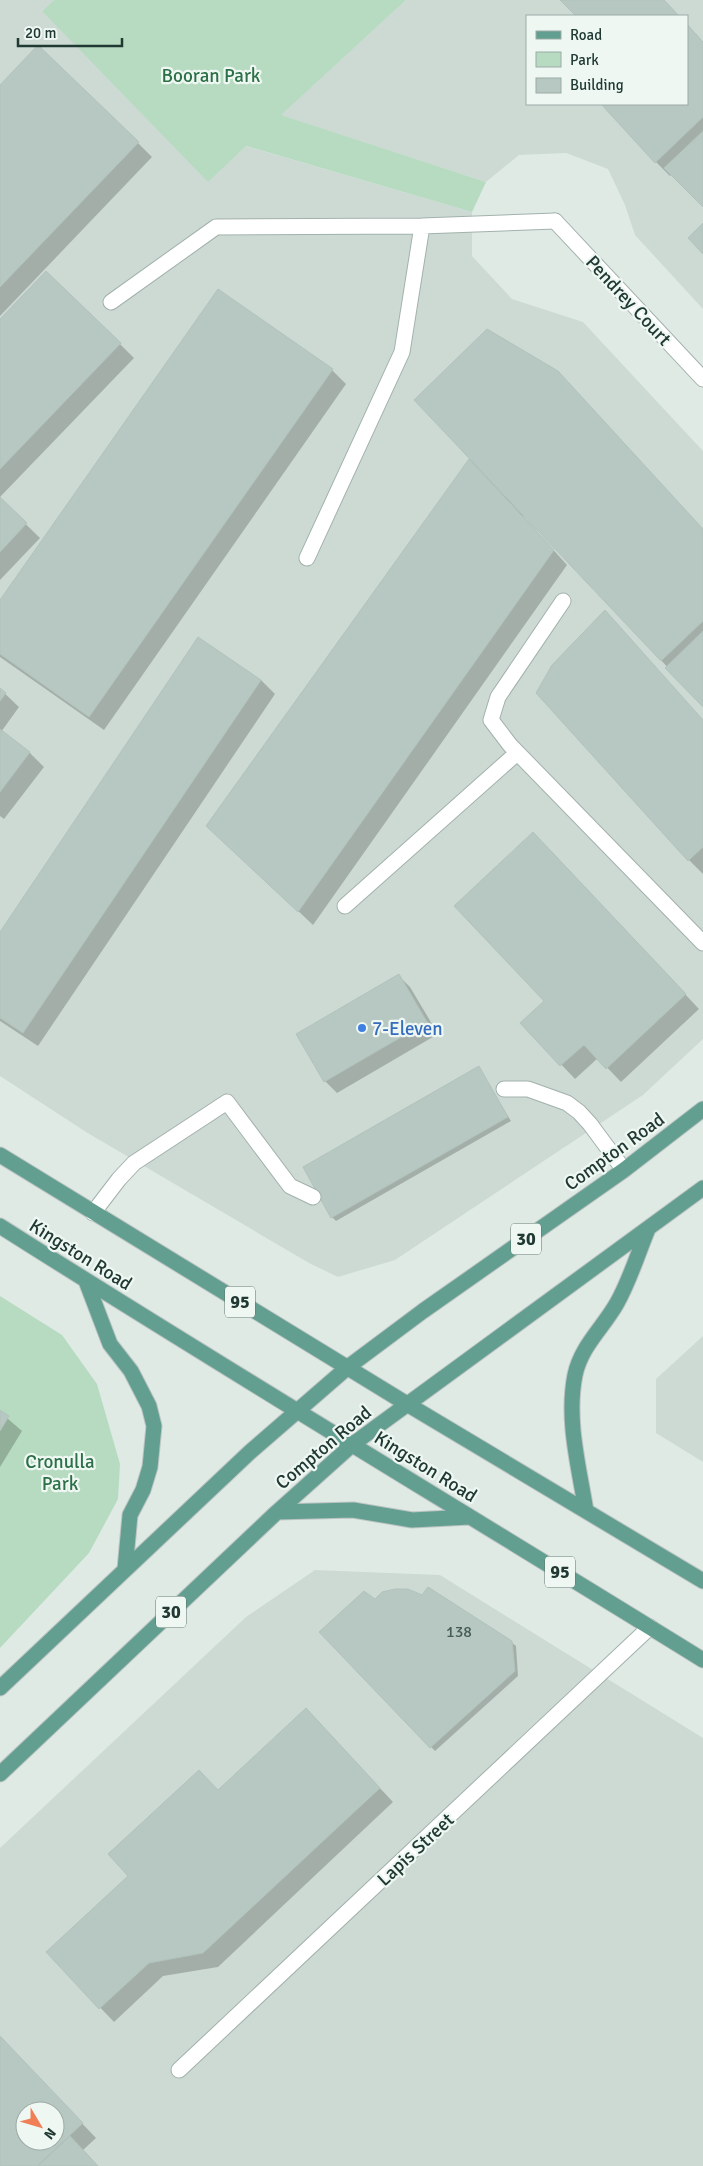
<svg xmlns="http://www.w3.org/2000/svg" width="703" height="2166" font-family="Signika,sans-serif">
  <rect width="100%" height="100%" fill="#dfeae5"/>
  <!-- built -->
  <path fill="#cddad4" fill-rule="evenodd" d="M0,0H54L42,11L245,146L472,212V256L512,299L583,322L703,451V1039L643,1095L395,1260L338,1277L309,1263L86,1132L0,1076Z
    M406,0H703V309L635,235L625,205L608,169L566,153L519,155L486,182L280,115ZM527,16H687V104H527Z
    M703,1336V1462L656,1433V1379Z
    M315,1570L440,1575L703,1738V2166H0V1848L246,1617ZM25,2111H55V2141H25Z"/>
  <!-- green -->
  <path fill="#b7dbc1" d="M54,0H406L281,115L486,182L472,212L246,146L208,182L42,11Z
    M0,1296L62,1335L97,1384L120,1464L118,1499L89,1553L0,1648Z"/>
  <!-- shadow -->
  <path fill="#0003" fill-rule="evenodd" d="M562,0H664L679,16H578Z
    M687,25L703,43V206L672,174L670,176L656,162L603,104H687Z
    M0,86L138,143L152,157L0,316Z
    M0,321L120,344L134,358L0,497Z
    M332,370L346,384L104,730L0,657V602Z
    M471,458L703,529V705L525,515L523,516L567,565L313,925L207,825Z
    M0,499L40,538L0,580Z
    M261,680L275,694L38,1046L0,1021V934Z
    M0,689L19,707L1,732L30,753L44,767L4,819L0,816Z
    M703,720V874L689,860Z
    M547,847L699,1009L621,1082L598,1058L575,1079L522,1023L546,1001Z
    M398,975L410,987L438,1034L337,1093L325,1081L298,1034Z
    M478,1068L511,1121L336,1221L332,1217Z
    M0,1412L22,1431L0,1467Z
    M422,1596L511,1642L516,1646L518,1676L435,1751L320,1632L375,1601Z
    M320,1724L393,1802L218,1967L163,1976L114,2022L48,1953L219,1792Z
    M0,2037L96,2138L83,2150L98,2166H0ZM25,2111H55V2141H25Z"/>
  <!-- building -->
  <path fill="#b7c7c1" stroke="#b1c3bc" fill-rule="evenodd" d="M560,0H664L679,16H576Z
    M687,24L703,42V117L655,163L601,104H687Z
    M38,45L139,142L0,287V85Z
    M703,131V207L664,168Z
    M703,223V254L688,238Z
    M46,271L121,343L0,469V319Z
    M218,289L333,369L89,717L0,654V600Z
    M487,329L558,371L703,529V621L661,661L414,400Z
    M469,459L554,550L298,912L206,826Z
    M0,497L27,523L0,552Z
    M605,610L703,720V847L688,861L536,693L552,665Z
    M703,631V707L665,668Z
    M198,637L261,680L23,1033L0,1018V932Z
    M0,688L6,693L0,701Z
    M0,729L30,752L0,792Z
    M533,832L686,994L606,1069L584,1045L560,1066L520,1023L544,1001L454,906Z
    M399,974L427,1022L324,1082L296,1034Z
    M479,1066L508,1117L331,1218L303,1167Z
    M0,1410L9,1416L0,1431Z
    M428,1587L512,1641L515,1671L430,1748L319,1632L364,1591L375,1599L382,1592L395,1589H408L422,1595Z
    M306,1708L380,1788L203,1953L149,1963L99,2009L46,1952L128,1876L108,1854L199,1770L218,1790Z
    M0,2036L83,2123L37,2166H0ZM25,2111H55V2141H25Z
    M70,2136L98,2166H38Z"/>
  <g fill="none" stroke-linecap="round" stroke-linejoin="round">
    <defs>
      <path id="lane" d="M111,302L216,227L422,226L555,221
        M307,558L402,352L422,226
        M563,601L498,697L491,720L510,745L703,943
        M345,906L517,753
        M504,1089H528L567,1103L579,1112L590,1124L624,1170
        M93,1213L119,1179L134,1163L227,1102L290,1186L313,1197"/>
      <path id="street" d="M555,221L703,379
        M179,2070L650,1627"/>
      <path id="primary" d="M0,1155L407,1404L703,1581
        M0,1226C233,1374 469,1515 703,1660
        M86,1281L110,1344L131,1371L149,1406L154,1426L150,1467L143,1490L130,1515L125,1569
        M586,1511C579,1467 566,1420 575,1375C581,1346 603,1328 617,1303C630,1280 638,1253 648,1229
        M277,1512L353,1510L412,1520L470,1517
        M0,1688L250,1452L348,1367L423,1311L624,1170L703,1109
        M0,1774L277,1512L353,1444L703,1188"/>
    </defs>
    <!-- lane casing -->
    <use href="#lane" stroke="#a2b1ac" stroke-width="17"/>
    <!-- street casing -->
    <use href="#street" stroke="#a2b1ac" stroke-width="17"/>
    <!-- primary casing -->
    <use href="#primary" stroke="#bcc4c2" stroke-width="17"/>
    <!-- lane -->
    <use href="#lane" stroke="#fff" stroke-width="15"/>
    <!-- street -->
    <use href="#street" stroke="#fff" stroke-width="15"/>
    <!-- primary -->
    <use href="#primary" stroke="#639f90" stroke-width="15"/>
  </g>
  <!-- markers -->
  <circle fill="#3f7fe0" stroke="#eff7f3" stroke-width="2" cx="362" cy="1028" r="5"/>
  <g text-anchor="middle" stroke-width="4.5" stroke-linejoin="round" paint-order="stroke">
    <!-- number labels -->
    <g font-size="16" fill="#465c56">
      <text x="459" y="1637">138</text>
    </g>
    <!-- shield labels -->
    <g fill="#eff7f3" stroke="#5e726d" stroke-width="1">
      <rect x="511" y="1223.5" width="30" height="31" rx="4"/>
      <rect x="225" y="1286.5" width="30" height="31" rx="4"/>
      <rect x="545" y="1556.5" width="30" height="31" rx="4"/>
      <rect x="156" y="1596.5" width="30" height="31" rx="4"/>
    </g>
    <g font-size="18" font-weight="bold" fill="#203933">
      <text x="526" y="1245">30</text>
      <text x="240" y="1308">95</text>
      <text x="560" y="1578">95</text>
      <text x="171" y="1618">30</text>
    </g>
    <!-- park labels -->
    <g font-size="19" fill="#2b7046" stroke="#eff7f3">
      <text x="211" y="82">Booran Park</text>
      <text x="60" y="1468">Cronulla<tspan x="60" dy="22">Park</tspan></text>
    </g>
    <!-- street labels -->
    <g font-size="19" fill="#203933" stroke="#eff7f3">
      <text transform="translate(629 300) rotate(47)" y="7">Pendrey Court</text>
      <text transform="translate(614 1151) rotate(-36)" y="7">Compton Road</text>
      <text transform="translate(81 1254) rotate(32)" y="7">Kingston Road</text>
      <text transform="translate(323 1447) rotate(-40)" y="7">Compton Road</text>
      <text transform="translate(426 1466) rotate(32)" y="7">Kingston Road</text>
      <text transform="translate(415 1849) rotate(-43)" y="7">Lapis Street</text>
    </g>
    <!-- shop labels -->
    <g font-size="19" fill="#366cbe" stroke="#eff7f3" text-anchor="start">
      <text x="372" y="1035">7-Eleven</text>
    </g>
  </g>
  <!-- legend -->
  <rect x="526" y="15" width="162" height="90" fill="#eff7f3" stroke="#9caba6"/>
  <rect x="536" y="31" width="25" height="8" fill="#639f90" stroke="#9caba6"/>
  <text x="570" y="40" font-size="15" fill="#203933">Road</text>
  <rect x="536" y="52" width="25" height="15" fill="#b7dbc1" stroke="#9caba6"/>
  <text x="570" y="65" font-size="15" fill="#203933">Park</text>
  <rect x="536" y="78" width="25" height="15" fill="#b7c7c1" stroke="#9caba6"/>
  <text x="570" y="90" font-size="15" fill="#203933">Building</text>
  <!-- north arrow -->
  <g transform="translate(40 2126) rotate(128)"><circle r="24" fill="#eff7f3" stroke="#9caba6"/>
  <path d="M0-4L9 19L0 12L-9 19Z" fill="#f07e56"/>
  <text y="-8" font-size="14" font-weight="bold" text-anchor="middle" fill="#203933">N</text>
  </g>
  <!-- scale -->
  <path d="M18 38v8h104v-8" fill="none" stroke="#203933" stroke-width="2.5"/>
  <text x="25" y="38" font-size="15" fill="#203933" stroke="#eff7f3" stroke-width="4" paint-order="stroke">20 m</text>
</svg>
